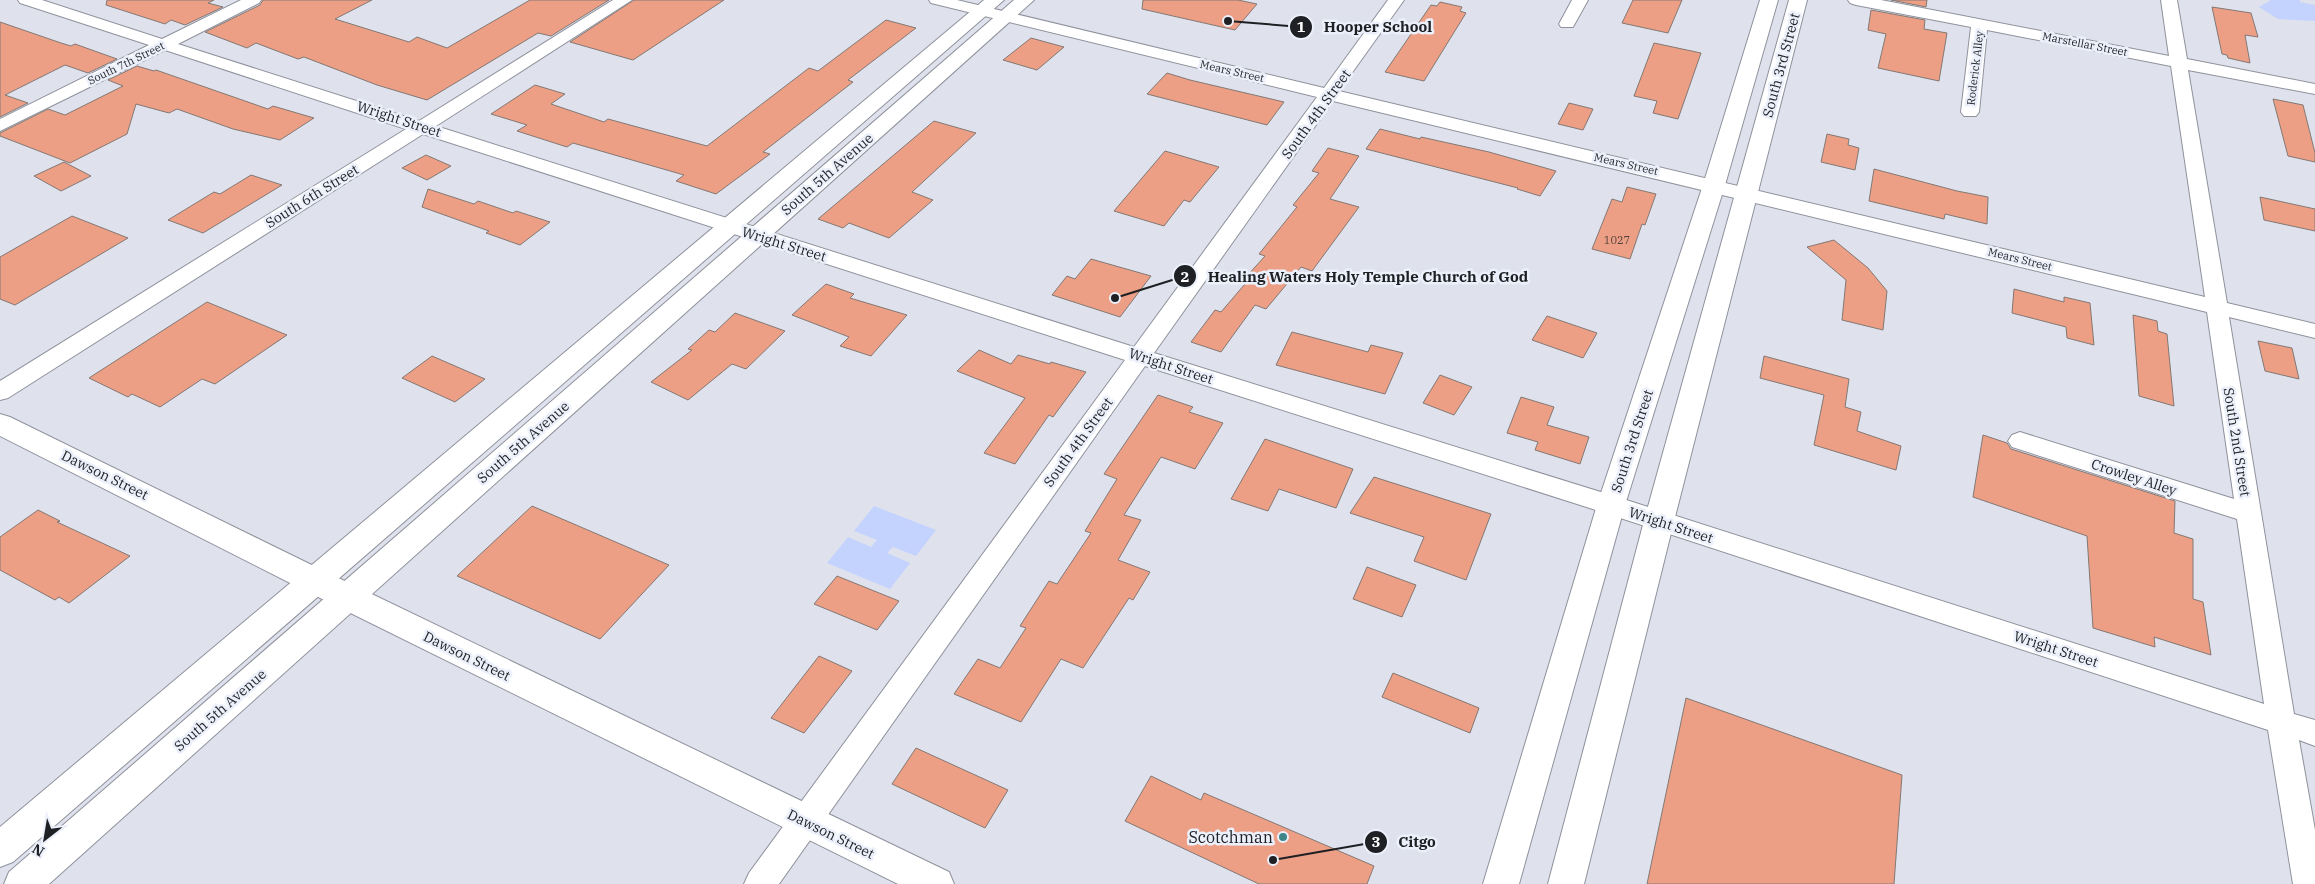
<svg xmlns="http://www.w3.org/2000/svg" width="2315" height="884" font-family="'IBM Plex Serif',serif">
  <rect width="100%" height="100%" fill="#dfe2ed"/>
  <!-- green -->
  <path fill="#c4d3fe" d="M2271,0H2300V2L2315,5V21L2278,19L2259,7Z
    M874,506L936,530L916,556L893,547L887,553L910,563L890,589L827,563L848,537L871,547L877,540L854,531Z"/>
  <!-- building -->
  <path fill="#ec9f85" stroke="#837874" d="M107,0H214L208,3L223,7L185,25L171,20L165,24L106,5Z
    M263,0H372L335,19L409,42L417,37L447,48L530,0H609L551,36L538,33L427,100L377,85L304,57L298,59L256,43L247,48L205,32L260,5Z
    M634,0H724L633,60L570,42Z
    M1143,0H1238L1257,4L1235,30L1142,9Z
    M1633,0H1682L1668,33L1622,23Z
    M1891,0H1927L1926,7Z
    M1440,2L1462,7L1460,11L1466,13L1424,81L1385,72L1431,5L1437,6Z
    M2212,7L2251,13L2258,37L2245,35L2250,63L2228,58L2227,55L2222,54Z
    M1871,10L1925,20L1924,29L1947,33L1939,81L1878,68L1886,34L1868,30Z
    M886,20L916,28L848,80L853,82L763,152L770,154L716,194L676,181L684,175L573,143L567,147L517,131L527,125L491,114L535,85L565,94L551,104L604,122L608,119L707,146L809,68L818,71Z
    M0,22L61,43L71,46L75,44L117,59L88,73L65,65L5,95L28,103L0,117Z
    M1031,38L1064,47L1037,70L1003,60Z
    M1654,43L1701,53L1678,119L1653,113L1657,101L1634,96Z
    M137,66L154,71L156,70L268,109L273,106L314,118L280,140L233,129L177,109L169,113L136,104L127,134L70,163L0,136V133L48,109L65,115L123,86L108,80Z
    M1167,73L1190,80L1284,102L1267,125L1147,94Z
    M2273,99L2303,105L2315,153V162L2288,156Z
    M1569,103L1593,109L1583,130L1558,124Z
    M934,121L976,133L912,192L933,200L889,238L849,223L843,228L818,219Z
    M1380,129L1420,139L1421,137L1489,152L1556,171L1540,196L1517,189L1518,188L1366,149Z
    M1827,134L1849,139L1848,145L1859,148L1855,170L1821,162Z
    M1328,148L1359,156L1330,199L1359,207L1312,271L1301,267L1266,309L1255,305L1221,352L1191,342L1215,310L1221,312L1251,277L1247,276L1265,256L1259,254L1297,207L1293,205L1319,173L1312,171Z
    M1165,151L1219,167L1190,202L1184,200L1164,226L1114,211Z
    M426,155L451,166L427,180L402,168Z
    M64,162L91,176L61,191L34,176Z
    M1874,169L1957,191L1988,197L1987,224L1945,214L1944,219L1869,201Z
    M251,175L282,185L203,233L168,220L214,192L220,194Z
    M1627,187L1656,194L1645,225L1642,224L1630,259L1592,249L1612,199L1622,202Z
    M428,189L474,204L478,201L513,213L516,211L550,222L520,245L486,233L489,231L422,207Z
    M2260,197L2315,209V231L2264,220Z
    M72,216L128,238L15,305L0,299V257Z
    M1834,240L1868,268L1887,291L1883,330L1842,320L1846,280L1807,247Z
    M1091,259L1151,276L1120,317L1052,295L1067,276L1075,279Z
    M826,284L854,294L850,298L907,315L871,356L840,346L849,337L792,315Z
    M2014,289L2064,302V297L2090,303L2094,345L2067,338L2066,327L2012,313Z
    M207,302L287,335L215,384L202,379L160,407L132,394L128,397L89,378Z
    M735,313L785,331L746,369L732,364L688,400L651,382L692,350L688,349L709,330L715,332Z
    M2133,315L2157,321L2158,331L2167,334L2174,406L2139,396Z
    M1547,316L1597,333L1583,358L1532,340Z
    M1292,332L1368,352L1371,345L1403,353L1385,394L1276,365Z
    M2258,341L2292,348L2299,379L2265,371Z
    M979,350L1011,364L1018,355L1050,364L1051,362L1086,372L1053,417L1049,415L1015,464L984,453L1025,398L957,371Z
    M432,356L485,379L455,402L402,378Z
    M1764,356L1849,379L1845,407L1861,412L1857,431L1901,446L1896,470L1814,445L1824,395L1760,378Z
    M1440,375L1472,387L1454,415L1423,403Z
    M1158,395L1193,407L1189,412L1223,423L1195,469L1161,457L1124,515L1141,520L1118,560L1150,572L1133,600L1129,598L1083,668L1061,659L1021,722L954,694L978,659L1000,668L1026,628L1020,626L1049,581L1057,584L1091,533L1085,531L1117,479L1104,474Z
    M1521,397L1554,407L1547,425L1589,437L1580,464L1535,450L1538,442L1507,433Z
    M1983,435L2007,443L2011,449L2175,501L2174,533L2193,539V599L2203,602L2211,655L2154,637L2155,647L2093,628L2087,536L1973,497Z
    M1265,439L1353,469L1336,508L1279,489L1268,511L1231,499Z
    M1374,477L1491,514L1466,580L1414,561L1424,537L1350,513Z
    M532,506L669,565L600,639L457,576Z
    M38,510L60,521L57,522L130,556L69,603L59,597L55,600L0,570V537Z
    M1367,567L1416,585L1402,617L1353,599Z
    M837,576L899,601L877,630L814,604Z
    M819,656L852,671L804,733L771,718Z
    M1393,673L1479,708L1470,733L1382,697Z
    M1686,698L1902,775L1894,884H1647Z
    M916,748L1008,790L985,828L892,784Z
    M1151,776L1201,800L1204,793L1374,866L1367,884H1259L1125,821Z"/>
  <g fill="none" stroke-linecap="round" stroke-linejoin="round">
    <defs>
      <path id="minor" d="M18,0H42L162,39L241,0H261L259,3L178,44L419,121L613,0H632L436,126L1134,347L1317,97L931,3L929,0H957L1324,88L1388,0H1404L1339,91L2205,297L2171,66L1987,30L1979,112L1976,116H1964L1961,112L1971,27L1856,5L1850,3L1848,0H1881L2169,56L2161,0H2177L2187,59L2315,84V94L2188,70L2227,303L2315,324V338L2229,317L2294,714L2315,720V746L2299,740L2315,830V884H2293L2268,730L1602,512L1145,366L779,884H744L749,873L1125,360L423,134L8,398L0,400V381L406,129L165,50L0,131V119L149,45L20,3ZM1333,101L2207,312L2234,499L2020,432L2012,435L2008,441L2012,447L2237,519L2264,704L1620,498L1154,353Z
        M1572,0H1588L1573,27H1561L1559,24Z"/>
      <path id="tertiary" d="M984,0H1004L13,862L0,867V827Z
        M1014,0H1034L49,884H4L9,872Z"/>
      <path id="primary" d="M0,414L10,417L326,572L949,872L954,884H898L304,590L0,436Z"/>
      <path id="trunk" d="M1760,0H1778L1725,185L1625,505L1519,884H1483L1597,505L1703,185Z
        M1789,0H1807L1674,521L1584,884H1548L1644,521Z"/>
    </defs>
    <!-- minor casing -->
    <use href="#minor" stroke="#8f929c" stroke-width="2"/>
    <!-- tertiary casing -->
    <use href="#tertiary" stroke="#8f929c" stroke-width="2"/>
    <!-- primary casing -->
    <use href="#primary" stroke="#8f929c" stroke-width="2"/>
    <!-- trunk casing -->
    <use href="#trunk" stroke="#8f929c" stroke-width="2"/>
    <!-- minor -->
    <use href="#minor" fill="#fff" fill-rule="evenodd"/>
    <!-- tertiary -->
    <use href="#tertiary" fill="#fff" fill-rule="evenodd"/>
    <!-- primary -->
    <use href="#primary" fill="#fff" fill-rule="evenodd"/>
    <!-- trunk -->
    <use href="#trunk" fill="#fff" fill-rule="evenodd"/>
  </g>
  <!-- markers -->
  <circle fill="#3d8587" stroke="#ecf0fb" stroke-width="2" cx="1283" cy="837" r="5"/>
  <g text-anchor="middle" stroke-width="5" stroke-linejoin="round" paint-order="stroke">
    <!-- far-street labels -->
    <g font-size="11" fill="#1f2024" stroke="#ecf0fb">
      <text transform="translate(2085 44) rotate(11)" y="4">Marstellar Street</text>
      <text transform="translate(126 63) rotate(-26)" y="4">South 7th Street</text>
      <text transform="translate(1975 68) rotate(-83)" y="4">Roderick Alley</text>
      <text transform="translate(1232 71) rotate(13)" y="4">Mears Street</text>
      <text transform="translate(1626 164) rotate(13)" y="4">Mears Street</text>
      <text transform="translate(2020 259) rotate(14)" y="4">Mears Street</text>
    </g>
    <!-- number labels -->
    <g font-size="11" fill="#52403c">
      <text x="1617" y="244">1027</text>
    </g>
    <!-- street labels -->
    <g font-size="14" fill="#1f2024" stroke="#ecf0fb">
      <text transform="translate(1781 65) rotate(-75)" y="5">South 3rd Street</text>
      <text transform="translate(1316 114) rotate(-54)" y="5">South 4th Street</text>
      <text transform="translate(399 119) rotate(18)" y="5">Wright Street</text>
      <text transform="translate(827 174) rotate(-41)" y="5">South 5th Avenue</text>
      <text transform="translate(312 196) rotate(-32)" y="5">South 6th Street</text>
      <text transform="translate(784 244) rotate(17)" y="5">Wright Street</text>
      <text transform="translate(1171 366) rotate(18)" y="5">Wright Street</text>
      <text transform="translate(1632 441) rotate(-72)" y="5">South 3rd Street</text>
      <text transform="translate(523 442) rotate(-41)" y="5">South 5th Avenue</text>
      <text transform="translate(1078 442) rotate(-54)" y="5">South 4th Street</text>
      <text transform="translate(2237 442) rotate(81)" y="5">South 2nd Street</text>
      <text transform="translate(105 475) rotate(26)" y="5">Dawson Street</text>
      <text transform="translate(2134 477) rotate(18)" y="5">Crowley Alley</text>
      <text transform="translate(1671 525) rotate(18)" y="5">Wright Street</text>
      <text transform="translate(2056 649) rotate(18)" y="5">Wright Street</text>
      <text transform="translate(467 656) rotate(26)" y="5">Dawson Street</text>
      <text transform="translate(220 710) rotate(-41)" y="5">South 5th Avenue</text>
      <text transform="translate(831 834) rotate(26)" y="5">Dawson Street</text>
    </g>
    <!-- near-poi labels -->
    <g font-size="16" fill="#1f2024" stroke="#ecf0fb" text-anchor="end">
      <text x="1273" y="843">Scotchman</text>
    </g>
  </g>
  <!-- callouts -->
  <path fill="none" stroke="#1f2024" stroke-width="2" d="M1228 21L1301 27M1115 298L1185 276M1273 860L1376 842"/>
  <g fill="#1f2024" stroke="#ecf0fb" stroke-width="2">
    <circle cx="1228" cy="21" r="5"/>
    <circle cx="1115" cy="298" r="5"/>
    <circle cx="1273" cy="860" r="5"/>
    <circle cx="1301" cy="27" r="12"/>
    <circle cx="1185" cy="276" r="12"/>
    <circle cx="1376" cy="842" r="12"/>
  </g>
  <g font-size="15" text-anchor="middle" font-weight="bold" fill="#fff">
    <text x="1301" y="32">1</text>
    <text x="1185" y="282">2</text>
    <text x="1376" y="847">3</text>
  </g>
  <g font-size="15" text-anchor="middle" font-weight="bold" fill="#1f2024" stroke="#ecf0fb" stroke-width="5" stroke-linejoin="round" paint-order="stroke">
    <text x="1378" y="32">Hooper School</text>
    <text x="1368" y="282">Healing Waters Holy Temple Church of God</text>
    <text x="1417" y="847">Citgo</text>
  </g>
  <!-- north arrow -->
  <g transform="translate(45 839) rotate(211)" stroke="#ecf0fb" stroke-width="4" paint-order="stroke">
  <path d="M0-4L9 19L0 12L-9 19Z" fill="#1f2024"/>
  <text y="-8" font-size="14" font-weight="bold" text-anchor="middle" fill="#1f2024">N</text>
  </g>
</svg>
